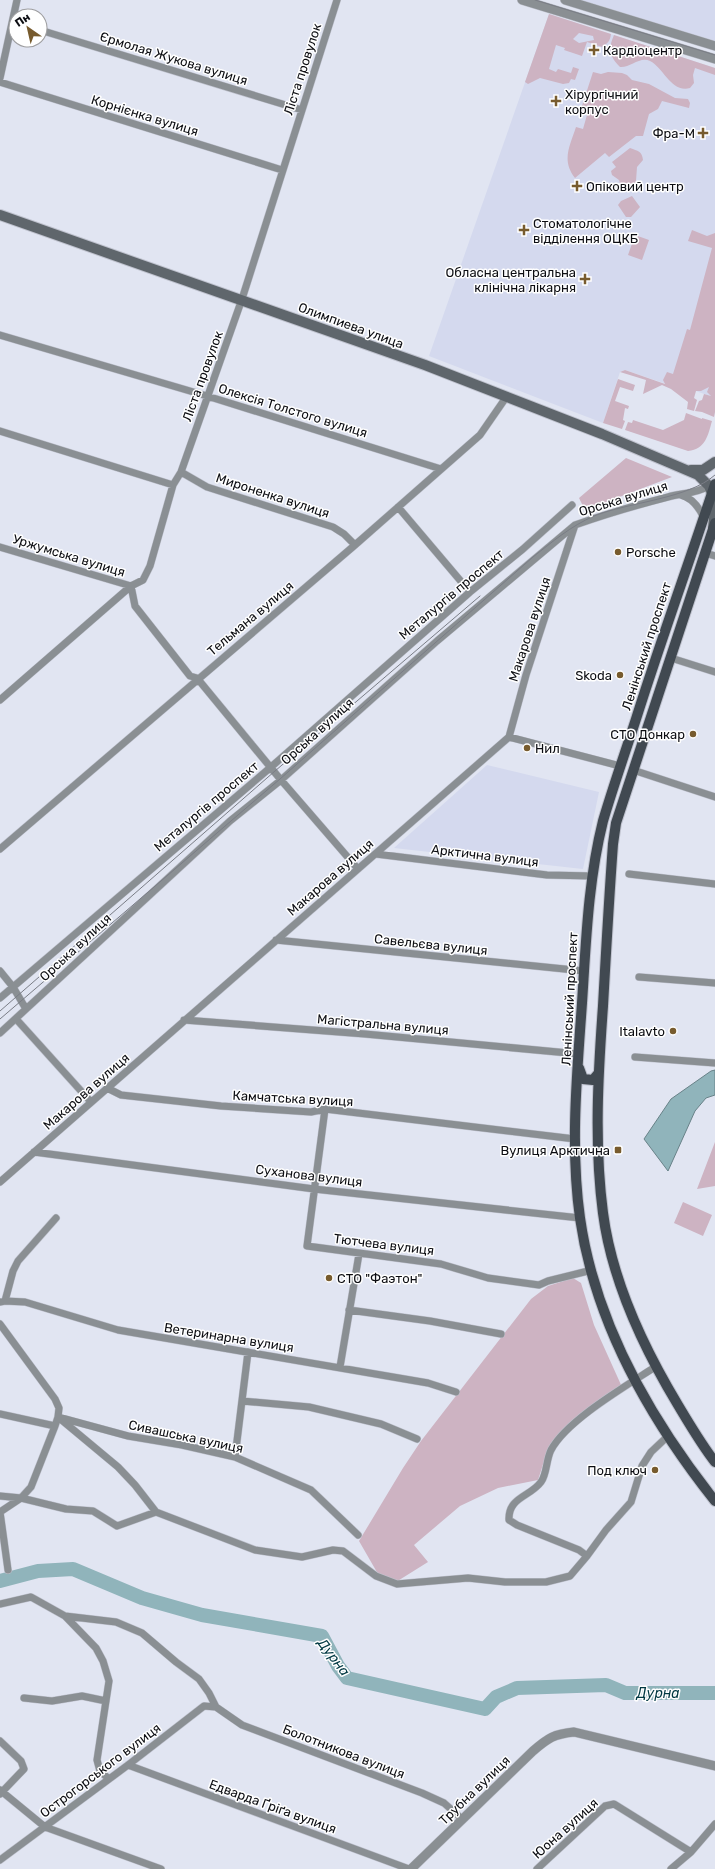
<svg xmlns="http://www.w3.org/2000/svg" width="715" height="1869" font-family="Rubik,sans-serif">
  <rect width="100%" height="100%" fill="#e1e5f2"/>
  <!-- built -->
  <path fill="#d4d9ee" d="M573,0H715V43Z
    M549,14L715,68V398L696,391H687L625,370L620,372L603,423L429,356Z
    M487,765L599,792L583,869L394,848Z"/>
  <!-- green -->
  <path fill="#cdb3c2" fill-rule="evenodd" d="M549,14L611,34C610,41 608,43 602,47L587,42L582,56L564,50L565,48L556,45L549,69L556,72L558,69L571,73L573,67L579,69L575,80L571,79L569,83L563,84L540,78L528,84L525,82ZM579,33L593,36L594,40L579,43L573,39Z
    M614,35L715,68V75L695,68L693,75L694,83L690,88C671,93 664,68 650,61C640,56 630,68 620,67C609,56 608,49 614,35Z
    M593,72L601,74L608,72L622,73L627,75L632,80L649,84L675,98L688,99L690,103L689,108L662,101L658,109L649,114L643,136H636L609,157L605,153L575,178C561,160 570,146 576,127L583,129L587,115L580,112Z
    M630,148C638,151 642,151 643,160L637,167L636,181L632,187L627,188L621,187L619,180L612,175L611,171L616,167L612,162Z
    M632,196L640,207L631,217H626L618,205L621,201Z
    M692,230L707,236L715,233V412L714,417L702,412L695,411L699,401L702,400L704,394L711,396L707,392L709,387L701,391H692H696L694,398L697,400L694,411L687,409L688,402L671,389L662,385L643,394L646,380L620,372L625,370L665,384L663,380L667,372L673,374L687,329L690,330L712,248L688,241Z
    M635,235L649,240L642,260L628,255Z
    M618,379L635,385L633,391L620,387L615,401L629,406L628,409L625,408L623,420L625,421L622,429L603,423Z
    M686,413L702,419V418L712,421C708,435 706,449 688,451L625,430L628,422L632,423L633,420L663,430L684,420Z
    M626,458L672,477L585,510L579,498Z
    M715,1142V1186L697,1189Z
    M683,1202L712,1215L703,1236L674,1223Z
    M573,1278L581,1283L594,1325L622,1387L572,1421L548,1449L538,1480L498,1488L460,1506L414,1545L428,1562L396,1582L378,1574L359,1541L403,1468L421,1441L531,1299L548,1286Z"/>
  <!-- water -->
  <path fill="#90b4bb" stroke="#688288" d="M715,1070V1095L706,1098L695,1111L668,1171L644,1139L671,1099L711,1071Z"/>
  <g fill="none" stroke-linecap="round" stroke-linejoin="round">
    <!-- river -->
    <path stroke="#90b4bb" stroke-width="14" d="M0,1581L38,1571L73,1569L142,1598L202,1615L322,1636L338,1666L347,1678L485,1709L496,1697L517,1688L606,1685L625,1693H715"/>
    <defs>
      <path id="minor" d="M40,30L302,110
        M0,78L17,0
        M0,82L282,170
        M0,335L207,396L441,469
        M0,431L173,485
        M181,472L207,487L333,527L344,534L355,545
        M681,495C692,498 699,507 704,518
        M398,507L470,592
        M0,547L131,586L135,606L190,676L197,678L281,780L358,869
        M705,553L715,556
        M671,658L715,672
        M0,700L131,586L143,580L150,566L173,485L181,472L242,299L337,0
        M509,737L620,766
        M633,770L715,797
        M0,849L355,545L480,435L507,396
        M376,854L547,875L592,876
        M629,874L715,884
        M276,940L584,971
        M0,971L13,987L26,1009
        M639,977L715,983
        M0,998L271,767L470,592L523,549L572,505
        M17,1020L91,1102
        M184,1020L365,1034L579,1054
        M0,1033L230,821L281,780L437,641L575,525C606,514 637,505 668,497C683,493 699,493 713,484
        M635,1057L715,1063
        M107,1088L121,1095L221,1106L311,1112L325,1109L575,1139
        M325,1109L307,1246L441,1264L488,1278L539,1285L548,1281L592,1270
        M34,1152L314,1189L580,1218
        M0,1182L509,737L526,675L575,525
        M5,1301L13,1271L18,1261L56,1218
        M0,1302L5,1301L25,1302L118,1330L428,1383L456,1392
        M349,1310L430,1321L501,1334
        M0,1324L55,1399L59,1408L58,1417L118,1467L135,1485L156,1512
        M340,1367L359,1254
        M242,1401L309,1407L381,1424L417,1439
        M0,1414L55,1426L58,1417L128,1436L182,1445L235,1457L311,1490L358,1535
        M235,1457L248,1352
        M0,1496L21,1498L66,1509L93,1511L117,1526L156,1512L255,1550L302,1557L333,1550L343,1551L376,1576L397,1584L468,1578L505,1582H546L570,1576L587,1556L606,1530L631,1502L642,1466L651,1452L668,1436
        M587,1556L579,1550L517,1525L509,1520C508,1497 530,1497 541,1482C547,1474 546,1460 551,1450C567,1420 626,1386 655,1367
        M8,1570L0,1512L21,1498L31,1487L55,1426
        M0,1604L31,1597L65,1616L96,1648L103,1661L109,1681L97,1760L100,1771L109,1779
        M65,1616L116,1622L142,1633L176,1662L199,1679L209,1693L216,1707
        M24,1698L52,1701L82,1696L106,1701
        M0,1741L21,1761L24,1769L0,1794
        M128,1765L409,1869
        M0,1790L45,1827L161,1869
        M0,1860L128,1765L204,1706L216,1707L242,1725L422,1793L444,1803L462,1819
        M537,1869L605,1806L614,1804L691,1852
        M671,1869L691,1852L715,1824"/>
      <path id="tertiary" d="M522,0L715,59
        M565,0L715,46
        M411,1869L533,1751C548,1738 554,1734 574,1732L715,1766"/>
      <path id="secondary" d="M0,215L425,365L602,434L698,475L709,486L715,501
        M691,470H703L715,462
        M713,528L715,509"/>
      <path id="primary" d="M715,484C689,563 661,640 636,719C625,753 613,787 603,821C588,881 586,942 582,1003C577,1074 570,1147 580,1218C595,1323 650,1419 715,1501
        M715,523L616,823L613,844C609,898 606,952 603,1006C598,1075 594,1144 603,1213C612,1282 643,1347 678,1405C690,1425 701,1444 715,1462
        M579,1068L583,1079L593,1080L598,1074"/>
    </defs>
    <!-- minor casing -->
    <use href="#minor" stroke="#bfc2ce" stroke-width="8"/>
    <!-- tertiary casing -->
    <use href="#tertiary" stroke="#bfc2ce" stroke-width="10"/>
    <!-- secondary casing -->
    <use href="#secondary" stroke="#bfc2ce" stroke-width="12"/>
    <!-- primary casing -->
    <use href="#primary" stroke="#bfc2ce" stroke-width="12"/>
    <!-- minor -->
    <use href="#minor" stroke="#8a8f93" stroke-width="7"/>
    <!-- tertiary -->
    <use href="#tertiary" stroke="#8a8f93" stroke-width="9"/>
    <!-- secondary -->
    <use href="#secondary" stroke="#5f666c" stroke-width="10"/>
    <!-- primary -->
    <use href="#primary" stroke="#414951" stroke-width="10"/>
    <!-- tram -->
    <path stroke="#7a7d86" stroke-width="1" d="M535,0L715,55
      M0,1011L275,771L480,596
      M0,1019L280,779L533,557C552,542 571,526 594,516C629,502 688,499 715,475"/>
  </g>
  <!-- markers -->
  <g fill="#775b2e" stroke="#fff" stroke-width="1.5">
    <path d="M592 44h4v4h4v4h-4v4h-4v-4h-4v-4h4z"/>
    <path d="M554 95h4v4h4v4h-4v4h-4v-4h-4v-4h4z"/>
    <path d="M701 127h4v4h4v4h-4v4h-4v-4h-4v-4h4z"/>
    <path d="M575 180h4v4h4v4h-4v4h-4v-4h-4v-4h4z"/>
    <path d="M522 224h4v4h4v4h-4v4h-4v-4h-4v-4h4z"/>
    <path d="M583 273h4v4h4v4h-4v4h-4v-4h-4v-4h4z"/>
    <circle cx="618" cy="552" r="4"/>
    <circle cx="620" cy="675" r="4"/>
    <circle cx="693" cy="734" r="4"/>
    <circle cx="527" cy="748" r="4"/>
    <circle cx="673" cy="1031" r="4"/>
    <rect x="614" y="1146" width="8" height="8" rx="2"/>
    <circle cx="329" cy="1278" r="4"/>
    <circle cx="655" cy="1470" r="4"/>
  </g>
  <g text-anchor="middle" stroke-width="3" stroke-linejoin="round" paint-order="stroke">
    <!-- poi labels -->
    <g font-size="13" fill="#0c0d12" stroke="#fff" text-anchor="start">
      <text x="603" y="55">Кардіоцентр</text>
      <text x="565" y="99">Хірургічний<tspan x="565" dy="15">корпус</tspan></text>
      <text x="695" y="138" text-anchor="end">Фра-М</text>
      <text x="586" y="191">Опіковий центр</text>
      <text x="533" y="228">Стоматологічне<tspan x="533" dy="15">відділення ОЦКБ</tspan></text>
      <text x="576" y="277" text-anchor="end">Обласна центральна<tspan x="576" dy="15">клінічна лікарня</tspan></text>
      <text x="626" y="557">Porsche</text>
      <text x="612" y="680" text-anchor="end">Skoda</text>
      <text x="685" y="739" text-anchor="end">СТО Донкар</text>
      <text x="535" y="753">Нил</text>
      <text x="665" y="1036" text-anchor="end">Italavto</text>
      <text x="610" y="1155" text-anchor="end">Вулиця Арктична</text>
      <text x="337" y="1283">СТО "Фаэтон"</text>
      <text x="647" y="1475" text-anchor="end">Под ключ</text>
    </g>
    <!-- street labels -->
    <g font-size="13" fill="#0c0d12" stroke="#fff">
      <text transform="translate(174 58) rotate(17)" y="5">Єрмолая Жукова вулиця</text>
      <text transform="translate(302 69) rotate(-72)" y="5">Ліста провулок</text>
      <text transform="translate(145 115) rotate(17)" y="5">Корнієнка вулиця</text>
      <text transform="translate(351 325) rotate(20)" y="5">Олимпиева улица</text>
      <text transform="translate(202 376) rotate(-70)" y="5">Ліста провулок</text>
      <text transform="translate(293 410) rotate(17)" y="5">Олексія Толстого вулиця</text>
      <text transform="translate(273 495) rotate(18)" y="5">Мироненка вулиця</text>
      <text transform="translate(623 498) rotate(-17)" y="5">Орська вулиця</text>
      <text transform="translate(69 555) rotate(17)" y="5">Уржумська вулиця</text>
      <text transform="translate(451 594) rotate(-40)" y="5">Металургів проспект</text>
      <text transform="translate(250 618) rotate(-40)" y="5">Тельмана вулиця</text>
      <text transform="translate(529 629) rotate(-72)" y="5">Макарова вулиця</text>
      <text transform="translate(646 646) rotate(-72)" y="5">Ленінський проспект</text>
      <text transform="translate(317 731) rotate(-42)" y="5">Орська вулиця</text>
      <text transform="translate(206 806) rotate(-40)" y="5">Металургів проспект</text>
      <text transform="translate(485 855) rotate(7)" y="5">Арктична вулиця</text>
      <text transform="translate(330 877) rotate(-41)" y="5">Макарова вулиця</text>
      <text transform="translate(431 944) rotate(6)" y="5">Савельєва вулиця</text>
      <text transform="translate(75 947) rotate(-43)" y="5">Орська вулиця</text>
      <text transform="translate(569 999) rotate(-87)" y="5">Ленінський проспект</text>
      <text transform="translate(383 1024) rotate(5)" y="5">Магістральна вулиця</text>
      <text transform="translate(86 1091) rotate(-41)" y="5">Макарова вулиця</text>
      <text transform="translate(293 1098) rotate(3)" y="5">Камчатська вулиця</text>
      <text transform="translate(309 1175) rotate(7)" y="5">Суханова вулиця</text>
      <text transform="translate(384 1244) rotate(7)" y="5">Тютчева вулиця</text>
      <text transform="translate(229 1337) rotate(9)" y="5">Ветеринарна вулиця</text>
      <text transform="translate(186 1436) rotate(12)" y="5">Сивашська вулиця</text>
      <text transform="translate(344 1751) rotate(21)" y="5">Болотникова вулиця</text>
      <text transform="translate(100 1770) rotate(-37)" y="5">Острогорського вулиця</text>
      <text transform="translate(474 1790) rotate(-44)" y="5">Трубна вулиця</text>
      <text transform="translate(273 1806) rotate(20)" y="5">Едварда Ґріґа вулиця</text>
      <text transform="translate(565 1828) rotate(-42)" y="5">Юона вулиця</text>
    </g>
    <!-- water labels -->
    <g font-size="14" font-style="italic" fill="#003842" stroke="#fff">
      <text transform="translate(334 1657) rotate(53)" y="5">Дурна</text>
      <text x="658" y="1698">Дурна</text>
    </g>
  </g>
  <!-- north arrow -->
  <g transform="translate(28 28) rotate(326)"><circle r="19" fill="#ffffff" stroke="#9e9ea0"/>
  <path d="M0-3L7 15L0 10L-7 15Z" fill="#775b2e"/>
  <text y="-6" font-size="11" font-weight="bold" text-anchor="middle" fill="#0c0d12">Пн</text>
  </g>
</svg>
